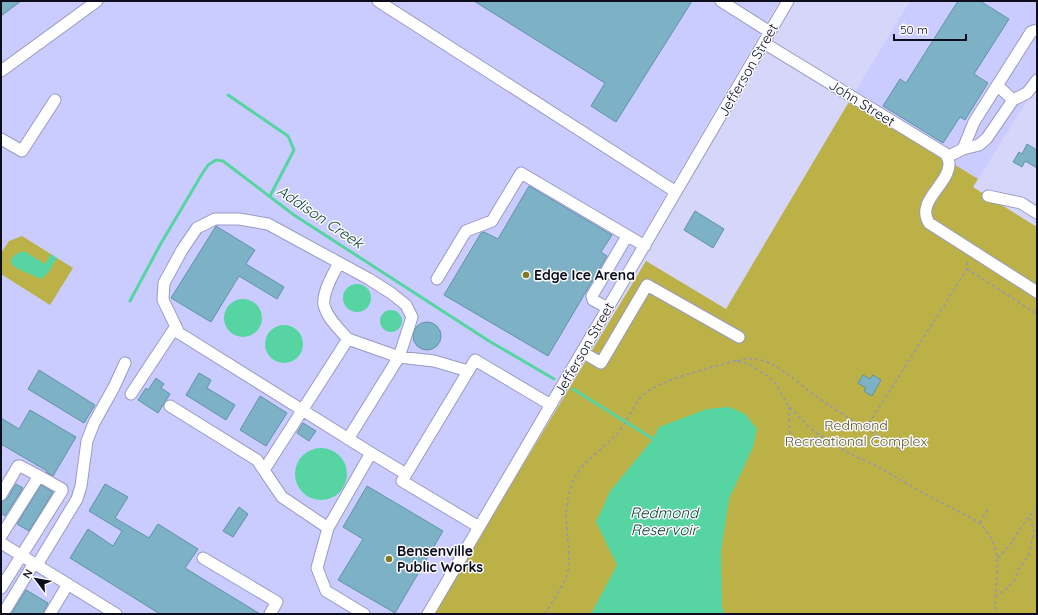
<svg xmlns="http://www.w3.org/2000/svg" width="1038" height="615" font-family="Quicksand,sans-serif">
  <rect width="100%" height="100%" fill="#d5d6fa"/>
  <!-- built -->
  <path fill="#cacbfe" d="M1,1H779L561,375L424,614H1Z
    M910,1H1037V85L978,179L850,100Z"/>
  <!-- green -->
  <path fill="#bbb147" d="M850,100L978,179L973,187L1037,227L1036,614H433L646,261L726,309Z
    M22,236L73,268L50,305L1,274V253L9,241Z"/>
  <!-- water -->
  <path fill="#56d5a3" d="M24,251L45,264L51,254L57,258L48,273L41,279L18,269L11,264V259L16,254Z
    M343 298a14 14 0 1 1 28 0a14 14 0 1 1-28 0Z
    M224 318a19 19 0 1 1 38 0a19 19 0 1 1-38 0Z
    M380 321a11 11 0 1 1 22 0a11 11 0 1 1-22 0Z
    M265 344a19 19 0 1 1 38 0a19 19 0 1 1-38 0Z
    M729,407L745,414L757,429L753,447L729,499L721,551L722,607L725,614H591L617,565L596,522L610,491L653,439L659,427L707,409Z
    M295 474a26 26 0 1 1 52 0a26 26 0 1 1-52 0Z"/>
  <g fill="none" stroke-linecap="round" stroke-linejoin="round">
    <!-- stream -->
    <path stroke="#56d5a3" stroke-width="3" d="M228,95L288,136L294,150L270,196
      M130,301L160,245L202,174L208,165L216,160L223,161L294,215L489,341L554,379
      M573,389L653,439V441"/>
  </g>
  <!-- building -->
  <path fill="#7db1c5" stroke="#6093a6" d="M1,1H21L1,16Z
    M474,1H692L616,122L591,106L605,83Z
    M958,1H980L1009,19L974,74L988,83L965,120L960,117L943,143L883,106L900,79L906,83Z
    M1027,144L1037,150V168L1025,161L1022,167L1013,162L1019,152L1022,154Z
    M529,186L612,235L601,252L607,256L548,356L444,295L481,233L484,232L498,239Z
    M695,211L724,229L713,248L684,230Z
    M216,226L255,250L246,264L284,287L277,299L239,276L211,322L171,298Z
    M413 336a14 14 0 1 1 28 0a14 14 0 1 1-28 0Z
    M39,370L95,405L84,423L28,389Z
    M199,373L211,380L207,388L235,405L226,420L186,395Z
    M863,375L870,379L873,375L881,380L872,396L864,391L866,388L858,383Z
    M156,378L164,384L161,388L170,394L158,413L138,400L146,388L148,390Z
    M260,396L287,413L266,446L240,430Z
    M30,410L76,437L53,476L46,472L47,471L1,444V418L19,429Z
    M303,423L316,431L309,441L297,433Z
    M16,484L23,488L5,516L1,513V502L7,499Z
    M105,484L128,497L115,518L149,538L158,524L198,549L185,568L260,614H160L70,558L88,529L113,546L122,531L89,511Z
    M41,485L53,492L29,531L17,524Z
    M367,486L443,531L395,613L338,580L363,539L343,527Z
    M239,507L248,514L233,537L223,531Z
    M26,590L48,603L43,614H11Z"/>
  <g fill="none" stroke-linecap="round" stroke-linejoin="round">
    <defs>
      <path id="minor" d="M378,1L676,192
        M721,1L770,32
        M764,43L946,154C947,157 949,160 949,163C950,184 915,201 929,223L1037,292
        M1,71L97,1
        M998,86L1013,100
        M1,139L22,151L55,100
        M963,149L974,122L1031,32L1037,30
        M947,157L963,149L979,145L987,138L1013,100L1027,93L1037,80
        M988,196L1021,203L1037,213
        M339,263C333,274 322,293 324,305C327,318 340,330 348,339
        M437,279L466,231L492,221L521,173L645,246
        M608,308L593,300L592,296L627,236
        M582,352L601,363L647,285L739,337
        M131,394L176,326
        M170,406L257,460L282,497L328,528
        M348,439L399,357L412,317L406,305L391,293L369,279L268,224L239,219H215L197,228L182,250L164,283L163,300L179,333L371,453
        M264,470L348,339L399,357L434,361L468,371
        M1,495L18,466H20L39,476
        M479,527L402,481L475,360L551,405
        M1,536L39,476L62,489V491L1,588
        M1,543L116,614
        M203,558L277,602L270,614
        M37,565L77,499L81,486L87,441L94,423L114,387L125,363
        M3,614L34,563
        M50,614L68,584
        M364,614L326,591L317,568L328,528L371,453L406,474
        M428,614L788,1"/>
    </defs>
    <!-- minor casing -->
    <use href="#minor" stroke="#999ac4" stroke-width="13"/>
    <!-- path -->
    <path stroke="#9596b3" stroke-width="1.5" stroke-dasharray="3 3" stroke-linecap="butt" d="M967,269L1037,314
      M737,361C745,359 752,357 761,360C782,366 800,385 817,397C845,417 875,433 903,451
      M789,407L790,442L822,437
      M866,428L967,269V260
      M980,523L988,509
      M998,558L1009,546L1029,516L1037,510
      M995,596L1005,590L1014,581L1018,570L1029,555L1034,530L1029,516
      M545,614C553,601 568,580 569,565C570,543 563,521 568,498C576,463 591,460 614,437C625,427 631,409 641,397C656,380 711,368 734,361L743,362L752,366L769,377L776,384L789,407L816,433L854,456L877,466L923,493L977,521C1010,551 992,577 996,614"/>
    <!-- minor -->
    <use href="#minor" stroke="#fff" stroke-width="11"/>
  </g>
  <!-- markers -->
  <g fill="#82791f" stroke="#fafaff" stroke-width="1.5">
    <circle cx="526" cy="275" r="4"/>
    <circle cx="389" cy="559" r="4"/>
  </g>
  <g text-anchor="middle" stroke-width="3" stroke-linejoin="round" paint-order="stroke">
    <!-- street labels -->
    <g font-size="14" fill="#0d0d1c" stroke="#fafaff">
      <text transform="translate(748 70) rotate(-60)" y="5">Jefferson Street</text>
      <text transform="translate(862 103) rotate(32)" y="5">John Street</text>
      <text transform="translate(584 349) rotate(-60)" y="5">Jefferson Street</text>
    </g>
    <!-- poi labels -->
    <g font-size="14" font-weight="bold" fill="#0d0d1c" stroke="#fafaff" text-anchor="start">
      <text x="534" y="280">Edge Ice Arena</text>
      <text x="397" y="556">Bensenville<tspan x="397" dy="16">Public Works</tspan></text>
    </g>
    <!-- park labels -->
    <g font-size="14" fill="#5d592b" stroke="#fafaff">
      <text x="856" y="430">Redmond<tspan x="856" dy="16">Recreational Complex</tspan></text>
    </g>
    <!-- water labels -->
    <g font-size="15" font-style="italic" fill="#0d4430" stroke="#fafaff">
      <text transform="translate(320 217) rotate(34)" y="5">Addison Creek</text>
      <text x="664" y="518">Redmond<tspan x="664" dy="17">Reservoir</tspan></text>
    </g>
  </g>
  <!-- border -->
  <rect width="1038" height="615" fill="none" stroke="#0d0d1c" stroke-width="4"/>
  <!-- north arrow -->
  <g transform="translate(36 579) rotate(302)" stroke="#fafaff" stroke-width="3" paint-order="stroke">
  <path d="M0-3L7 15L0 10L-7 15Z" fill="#0d0d1c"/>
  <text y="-6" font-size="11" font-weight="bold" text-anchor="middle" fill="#0d0d1c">N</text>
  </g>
  <!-- scale -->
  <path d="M894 34v6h72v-6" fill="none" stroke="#0d0d1c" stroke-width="2"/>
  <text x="900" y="34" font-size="12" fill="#0d0d1c" stroke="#fafaff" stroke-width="3" paint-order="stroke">50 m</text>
</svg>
